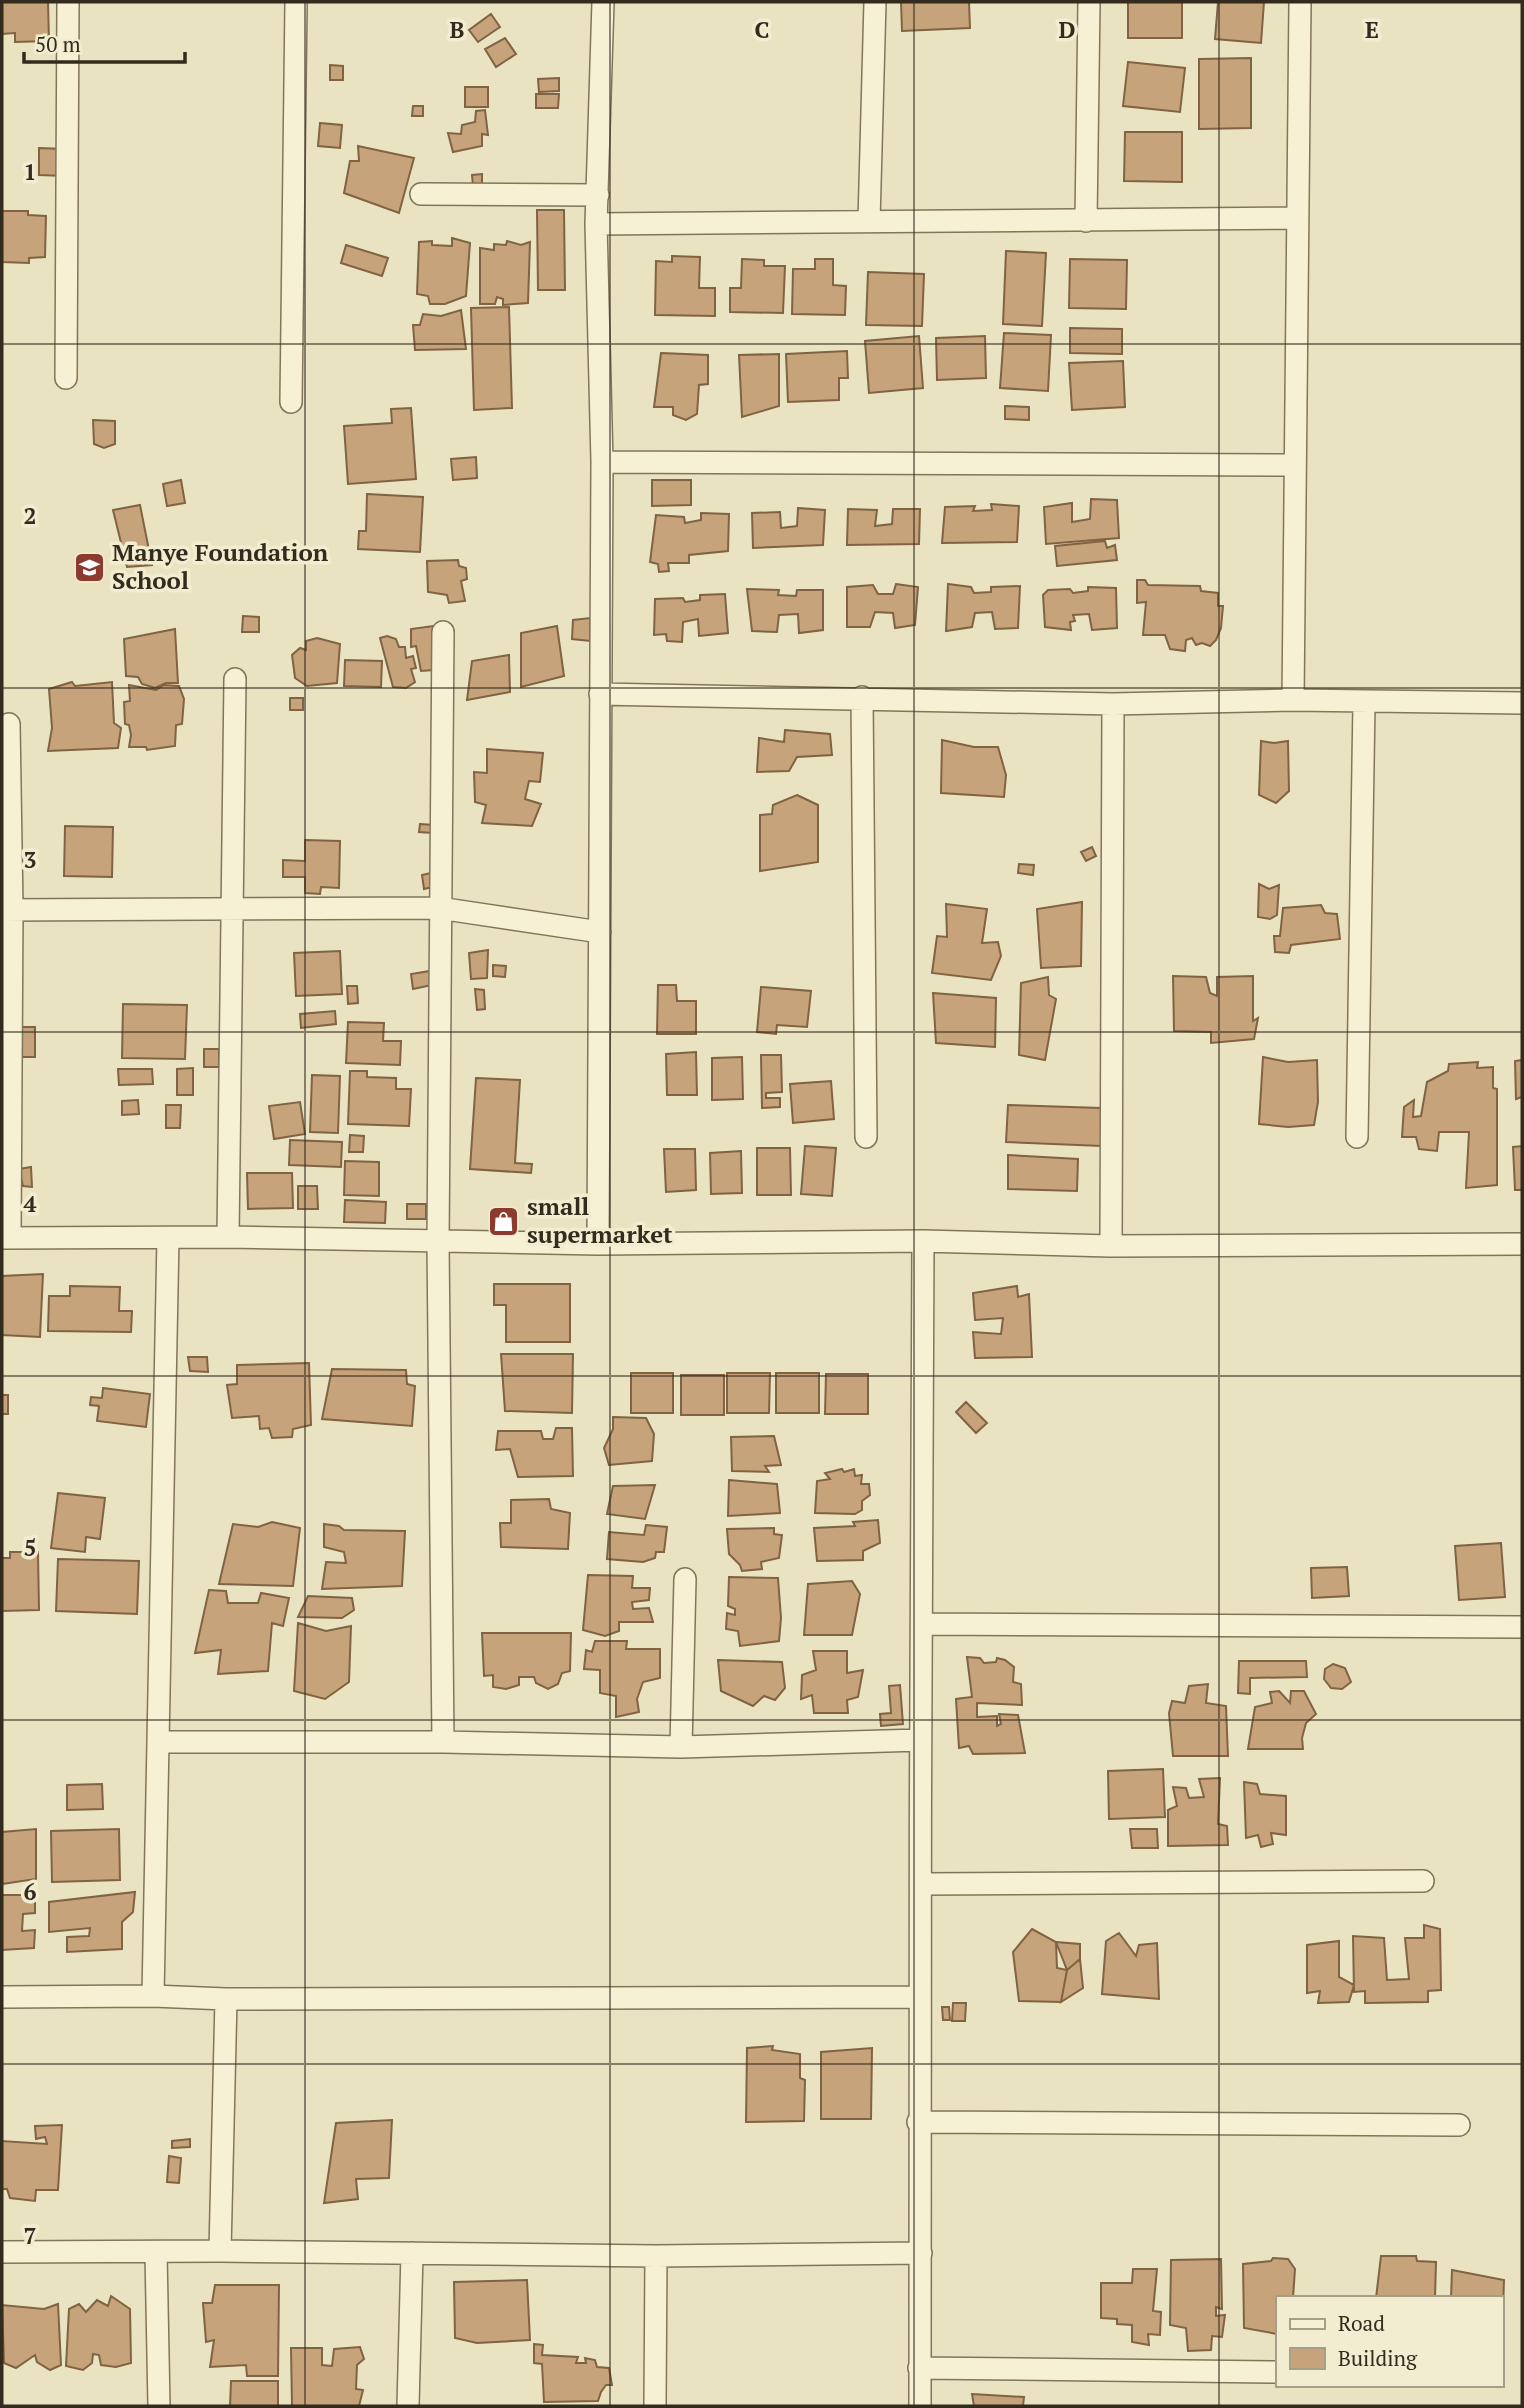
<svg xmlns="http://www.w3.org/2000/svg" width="1524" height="2408" font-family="'PT Serif',serif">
  <rect width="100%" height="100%" fill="#eae3c2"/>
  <!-- building -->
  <path fill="#c6a37a" stroke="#806342" stroke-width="2" d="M2,2H48L49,41L15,42V33L2,34Z
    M901,2H969L970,28L902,31Z
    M1128,2H1182V38H1128Z
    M1218,2H1264L1261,43L1215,39Z
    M491,14L500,27L478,42L469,30Z
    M505,38L516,54L496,67L485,49Z
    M1251,58V128L1199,129V59Z
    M1128,62L1185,68L1180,112L1123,106Z
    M330,65L343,66V80H330Z
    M559,78V91L539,92L538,79Z
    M465,87H488V107H465Z
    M536,94H559L558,108H536Z
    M413,106H423V116H412Z
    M485,110L488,135L482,134V146L453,152L448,133L461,134L462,125L475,122L476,111Z
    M320,123L342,125L340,148L318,146Z
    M1125,132H1182V182L1124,181Z
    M358,146L414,158L399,213L344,193L350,161H359Z
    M39,148L64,149V176L39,175Z
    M482,174V186H473L472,175Z
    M537,210H564L565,290H538Z
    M2,211H28V215L46,216L45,257L29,258V263L2,262Z
    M452,238L470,243L466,296L445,304H430L428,296L417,294L419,242L432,241V245L452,246Z
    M507,241L521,245L530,242L528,303L503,305V299L497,297L495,304H480V248L494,250V244L506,245Z
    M346,245L388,258L382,276L341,263Z
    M1006,251L1046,253L1042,326L1003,324Z
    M672,256L700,257L699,288H715V316L655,315L656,261L672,262Z
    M742,259L764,260V266H785L783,313L730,312V288H741Z
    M815,259H833V285L846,286L845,315L792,314L793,269H815Z
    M1070,259L1127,260L1126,309L1069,308Z
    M868,272L924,274L922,326L866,325Z
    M509,307L512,408L474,410L471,308Z
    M461,310L466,349L415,350L413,325H420L423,314L441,316Z
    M1070,328L1122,329V354L1070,353Z
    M1004,333L1051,335L1048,391L1000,388Z
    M919,336L923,388L869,393L865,341Z
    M985,336L986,378L937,380L936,338Z
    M847,351L848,378H839V400L788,402L786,354Z
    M661,353L708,355V384L699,385L697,414L686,420L673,415V407H654Z
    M779,354V406L742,417L739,355Z
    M1123,361L1125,407L1072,410L1069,363Z
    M1005,406L1029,407V420L1005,419Z
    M411,408L416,479L348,484L344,426L392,423L391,409Z
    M93,420L115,421V444L104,448L94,444Z
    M476,457L477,478L453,480L451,459Z
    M181,480L185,503L167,506L163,484Z
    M652,480H691V505L652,506Z
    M367,494L423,497L420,552L358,549L359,531H366Z
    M1091,499L1117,500L1119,538L1046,544L1044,507L1072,503V522L1090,519Z
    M991,504L1019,506L1017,542L942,543L945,507L975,506L973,511L992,510Z
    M140,505L152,565L127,567L113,510Z
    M798,508L825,510L823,545L753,548L752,513L780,512L781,528L797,526Z
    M848,509L877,510L875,526L892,524L893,509H920L919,544L847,545Z
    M701,513L729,514L728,551L689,555V563H668L669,571L659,572L658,564L650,562L656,515L684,517L685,523L701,520Z
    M1105,541L1107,548L1115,545L1117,560L1057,566L1055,546Z
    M458,560L459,566L466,568L467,579L461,581L465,601L449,603L447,595L428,592L427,561Z
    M1137,580H1145L1148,585L1200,586L1201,591L1218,593V606H1223L1221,628L1216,640L1210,646L1202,643L1196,645L1192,638L1186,640L1185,651L1170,649L1165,635H1143L1146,602L1137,603Z
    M896,584L918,587L915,625L895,628L893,613L875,612L870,627H847V587L873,585L878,594H893Z
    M948,584L971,587L974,593L991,592V587L1020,586L1018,628L995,629L992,612L975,613L972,627L946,631Z
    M1088,587L1116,588L1117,628L1092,630L1089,614L1073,615L1075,621L1070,622L1071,630L1045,627L1043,595L1048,590L1070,589L1073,593L1088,591Z
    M747,589L779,590L778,595L796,596L797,590H823V630L799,633L798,614L779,615L777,632L752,631Z
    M725,594L728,633L699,636L698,619L683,622L682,642L667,641L666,634L654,635L655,599L683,598L685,602L700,600V595Z
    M243,616L259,617V632H242Z
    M590,618V641L572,639L573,620Z
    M433,626L440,661L434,670L421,671L416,646L411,647V629Z
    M557,626L564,676L521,687V633Z
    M175,629L178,683H166L155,688L142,684L138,677L126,676L124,639Z
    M387,636L396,639L399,647H405L406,658L413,656L416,668L411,669L415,682L406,688L393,687L380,638Z
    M317,638L340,644L337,683L307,686L295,678L292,655L300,648L306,650V641Z
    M509,655L510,692L467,700L472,661Z
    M345,660L382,661L381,687L344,686Z
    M72,682L75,686L112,682L114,723L121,728L118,748L48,751L52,728L49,689Z
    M129,685L156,690L164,685L179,686L184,699L182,724L176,725L175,746L147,750L146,747H129L131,735L129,725L125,724L124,702L130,701Z
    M290,698H303V710H290Z
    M785,730L830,734L832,755L797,757L789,771L757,772L759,738L784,742Z
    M942,740L974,747H998L1006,775L1004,797L941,793Z
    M1261,741L1274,743L1288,741L1289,791L1276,803L1259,795Z
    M487,749L543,753L540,782L529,781L525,799L541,804L532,826L482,823L486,805L475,802L474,772L487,773Z
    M797,795L818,805V862L760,871V815L772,814L773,805Z
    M420,824L434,825L433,833L419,832Z
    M65,826L113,827L112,877L64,876Z
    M305,840L340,841L339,888L321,887L320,894L305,893V877H283V860L305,861Z
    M1092,847L1096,856L1086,861L1081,852Z
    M1019,864L1034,865L1033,875L1018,873Z
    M435,872L437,886L424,889L422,875Z
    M1259,884L1269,889L1279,885L1277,915L1270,919L1258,917Z
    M1082,902L1081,966L1041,968L1037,909Z
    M946,904L987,909L982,943L998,942L1001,956L991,980L932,973L937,936L947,937Z
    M1321,905L1325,913L1337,914L1340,939L1291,945L1289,953L1275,952L1274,936H1280L1283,908Z
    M488,950L487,978L471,979L469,953Z
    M340,951L342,994L296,996L294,953Z
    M493,965L506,966L505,977L493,976Z
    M430,971L432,985L413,989L411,974Z
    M1173,976L1206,977L1210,993L1217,996V977L1253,976V1021L1258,1018L1254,1039L1211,1043V1032L1174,1031Z
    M1048,977L1049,995L1056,999L1045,1060L1019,1055L1021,983Z
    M658,985H676L677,1001H696V1034H657Z
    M347,986H357L358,1003L348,1004Z
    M761,987L811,991L807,1027L777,1025L776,1034L757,1032Z
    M475,989L484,990L485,1009L477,1010Z
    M933,993L996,998L995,1047L936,1043Z
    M123,1004L187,1005L185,1059L122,1058Z
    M335,1011L336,1024L301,1028L300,1014Z
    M348,1022L384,1023L383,1041H401L400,1065L346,1063Z
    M17,1027H35V1057H16Z
    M204,1049H219V1067H204Z
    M696,1052L697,1095H667L666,1054Z
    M761,1055H781L782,1092L766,1093V1098H780V1107L762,1108Z
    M742,1057L743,1099L712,1100V1058Z
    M1263,1057L1288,1062L1317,1060L1318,1102L1314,1125L1288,1127L1259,1124Z
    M1522,1060V1097L1516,1099L1515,1061Z
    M1478,1062L1477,1068L1493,1067V1088L1497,1089V1185L1466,1188L1469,1132H1439L1437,1151L1419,1149L1416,1137H1402L1404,1107L1414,1100L1413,1117L1421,1116L1427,1082L1448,1071L1449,1064Z
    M193,1068V1095H177V1069Z
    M118,1069H152L153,1084L119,1085Z
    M350,1071H367V1077L396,1078V1089H411L409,1126L348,1124Z
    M312,1075L340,1076L338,1133L310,1132Z
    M476,1078L520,1080L515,1163L532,1164L531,1173L470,1169Z
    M831,1081L834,1119L793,1123L790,1084Z
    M138,1100L139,1114L122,1115V1101Z
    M300,1102L305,1134L274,1139L269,1106Z
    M166,1105H181L180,1128H166Z
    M1008,1105L1101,1108V1146L1006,1142Z
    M350,1135L364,1136L363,1152H349Z
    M290,1140L342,1142L341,1167L289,1165Z
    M805,1146L836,1148L832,1196L801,1194Z
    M1522,1146V1190H1515L1513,1147Z
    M757,1148H790L791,1195H757Z
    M664,1149H695L696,1190L666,1192Z
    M741,1151L742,1193L711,1194L710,1153Z
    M1008,1155L1078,1159L1077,1191L1008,1189Z
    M345,1161L379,1162V1196L344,1195Z
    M31,1167L32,1187L23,1186L19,1169Z
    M247,1173H292L293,1208L248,1209Z
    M298,1186H317L318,1209H298Z
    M345,1200L386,1202L385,1223L344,1222Z
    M407,1204H426V1219H407Z
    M43,1274L40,1337L2,1335V1276Z
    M494,1284H570V1342H506V1305H494Z
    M70,1286L120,1287L119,1311H132L131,1332L48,1331L49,1296H70Z
    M1017,1286L1018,1297L1029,1294L1032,1357L975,1358L973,1332L1001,1334L1003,1318L975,1320L973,1293Z
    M501,1354H573L572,1413L505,1411Z
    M188,1357H207L208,1372L190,1371Z
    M309,1363L311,1425L293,1429L292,1437L272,1438L269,1428L260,1429L259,1416L232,1418L227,1385L237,1384V1365Z
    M332,1369L406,1370L407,1384L415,1386L412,1426L322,1419Z
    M631,1373H673V1413H631Z
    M727,1373H770L769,1413H727Z
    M776,1373H819V1413H776Z
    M826,1374H868V1414H825Z
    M681,1375H724V1415H681Z
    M103,1388L150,1394L146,1427L97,1421L99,1406L90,1405L91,1397L102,1398Z
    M2,1395H8V1414H2Z
    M966,1402L987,1423L976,1433L956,1412Z
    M613,1417L646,1418L654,1434L652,1461L609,1465L604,1448L613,1429Z
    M556,1428H572L573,1476L518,1477L510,1449L496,1450L498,1431H541L543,1439H553Z
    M774,1436L781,1465L765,1466L769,1472L732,1471L731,1437Z
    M842,1469L844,1472L854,1469L855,1476L862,1475L861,1484H869L870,1495L862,1501V1510L855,1514L815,1513L817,1481L830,1479L825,1473Z
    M729,1480L777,1484L780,1513L728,1516Z
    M655,1485L645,1519L607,1514L613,1486Z
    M58,1493L105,1498L100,1539L86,1537L85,1552L51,1548Z
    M549,1499L551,1509L570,1513L568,1549L501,1547L500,1523H511V1500Z
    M878,1520L880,1543L863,1551V1560L817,1561L814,1528L855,1526L853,1522Z
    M272,1522L300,1528L293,1586L219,1584L233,1524L258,1527Z
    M324,1524L339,1526L344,1530L405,1531L402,1586L322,1589L326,1562L346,1563L344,1552L324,1547Z
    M646,1525L667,1527L664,1552H656L655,1558L643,1562L607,1559L609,1532L644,1535Z
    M774,1528V1534L782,1535L779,1558L761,1562L762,1569L742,1571L740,1565L729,1554L727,1529Z
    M1501,1543L1505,1597L1459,1600L1455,1546Z
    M10,1552H38L39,1610L2,1611V1558H10Z
    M58,1559L139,1561L137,1614L56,1611Z
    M1347,1567L1349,1596L1312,1598L1311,1568Z
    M588,1575L633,1576L632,1588H650L649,1600L632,1602L633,1609L649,1608L653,1622H619V1631L605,1636L583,1630Z
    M729,1577L778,1578L781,1618L779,1641L740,1646L738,1631L726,1629L727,1613L735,1615V1609L728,1606Z
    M852,1581L860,1594L852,1635H804L808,1584Z
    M209,1590L226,1591L228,1603H258L261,1593L289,1598L283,1626L272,1623L268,1671L218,1674L221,1650L195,1653Z
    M308,1596L352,1598L354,1610L342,1618L298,1617Z
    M298,1623L326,1631L351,1626L349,1682L325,1699L294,1691Z
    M482,1633H571L570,1671L562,1673L558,1684L548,1689L536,1683L534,1677H519V1685L506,1689L493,1687V1675L484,1676Z
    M595,1641H627L626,1649H660V1678L643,1682L637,1699L639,1712L616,1717V1696L600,1693V1670L584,1669L586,1650L592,1652Z
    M813,1651H847V1673L863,1670L858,1697L847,1700L848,1713H814L812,1695L801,1699L802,1675L816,1670Z
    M967,1657L980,1658L984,1663L996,1662L997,1658L1005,1660L1014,1667L1013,1682L1021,1684L1022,1705L977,1703V1717L997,1716V1726L1001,1724L999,1714L1018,1715L1025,1753L973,1754L969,1746L959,1748L956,1699L972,1697Z
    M718,1660L782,1662L785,1688L775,1700L764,1696L753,1706L721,1691Z
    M1239,1661H1306L1307,1677L1250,1678V1694L1238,1693Z
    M1333,1664L1345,1668L1351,1682L1342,1689L1331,1688L1324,1679L1325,1669Z
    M1208,1684L1206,1703L1226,1706L1228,1756H1173L1169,1713L1172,1701L1185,1703L1189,1686Z
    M900,1685L903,1724L881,1726L880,1714L891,1713L889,1686Z
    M1279,1691L1290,1703L1291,1691H1304L1316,1714L1306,1723L1302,1738L1303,1749H1248L1255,1707L1272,1703L1270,1692Z
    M1163,1769L1165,1817L1109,1819L1108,1771Z
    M1220,1778L1218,1824L1227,1826L1228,1845L1168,1846V1810L1177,1806L1173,1787L1186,1788L1189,1798L1204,1797L1199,1779Z
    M1244,1782L1257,1784L1260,1794L1286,1796V1835L1271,1833L1273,1844L1261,1847L1258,1835L1246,1838Z
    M102,1784L103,1809L67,1810V1785Z
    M36,1829V1879L2,1884V1832Z
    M119,1829L120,1880L52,1882L51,1831Z
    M1130,1829H1157L1158,1848H1132Z
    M135,1892L133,1912L122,1922V1949L67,1952V1937L89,1936L90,1928L49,1932V1902Z
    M2,1895H35V1913L23,1914L22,1931L35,1930L34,1948L2,1950Z
    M1424,1925L1440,1929L1441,1990L1428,1991V2002L1365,2003V1991L1354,1992L1353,1936L1384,1938L1387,1980L1409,1979L1405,1938H1424Z
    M1032,1929L1056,1942L1057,1968L1067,1970L1061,2002L1019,2001L1013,1952Z
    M1119,1933L1136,1956L1139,1945L1157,1943L1159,1999L1102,1994L1106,1941Z
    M1339,1941V1977L1354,1985L1349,2002L1318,2003L1320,1991L1307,1993V1945Z
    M1056,1942L1080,1944V1959L1067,1970Z
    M1080,1959L1083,1988L1061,2002L1067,1970Z
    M953,2003H966L965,2021H952Z
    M942,2007H949L950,2020H943Z
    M773,2046L772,2050L800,2054V2078L805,2080L804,2121L746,2122L747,2048Z
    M872,2048L871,2119H821V2052Z
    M392,2120L389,2178L356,2179L358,2199L324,2203L336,2123Z
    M62,2125L58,2190H36L35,2201L10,2198L7,2189H2V2141L47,2144L45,2137L36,2139L35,2126Z
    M190,2139V2147L172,2148V2141Z
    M169,2156L181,2158L179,2183L167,2182Z
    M1381,2256H1416L1417,2261L1436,2262L1435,2298H1376Z
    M1273,2258L1288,2259L1295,2269L1293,2298H1277V2334L1244,2328L1243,2264L1271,2261Z
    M1221,2259L1222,2309L1216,2307V2316L1225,2315L1222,2337L1212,2336L1211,2350L1188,2351L1186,2328L1170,2325L1171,2260Z
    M1133,2269H1157L1153,2311L1161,2312L1160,2335L1148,2334L1149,2345L1132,2342V2325L1117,2324V2319L1101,2318V2283H1132Z
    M1452,2270L1504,2280L1502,2339L1501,2298H1451Z
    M527,2280L530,2340L477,2343L455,2338L454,2282Z
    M215,2285H279L278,2376H247L246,2365L210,2367L214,2340L206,2342L203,2303H212Z
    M111,2296L130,2309L131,2363L116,2367L101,2365L99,2355L93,2354L92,2363L83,2370L66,2366L69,2309L79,2304L86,2312L97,2300L108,2306Z
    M58,2304L61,2365L50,2370L37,2362L35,2355L16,2368L4,2363L2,2305L44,2309Z
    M534,2344L543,2345L542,2355L578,2357L576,2363H586L585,2358L595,2360L597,2367L609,2368L612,2385H606L601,2392L598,2401L544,2402L542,2364L534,2363Z
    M360,2347L364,2359L357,2365L356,2389L363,2390L359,2406H292L291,2348H322V2365L332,2366L334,2349Z
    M231,2381H278V2406H230Z
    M972,2394L1024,2397L1023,2406H974Z"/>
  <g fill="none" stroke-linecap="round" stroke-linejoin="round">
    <defs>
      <path id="minor" d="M421,194L598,195
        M869,221L875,2
        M1086,221L1089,2
        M596,224L1295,218
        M66,378L68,2
        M291,402L296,2
        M602,462L1294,465
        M600,694L1113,704L1293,700L1522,703
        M862,697L866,1137
        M1293,700L1300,2
        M9,724L12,908L10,1238
        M2,910L439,908L600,932
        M1357,1137L1364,703
        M228,1237L235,679
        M2,1238L228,1237L598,1244L923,1241L1111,1246L1522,1244
        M168,1238L158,1742H443L438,1242L443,632
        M598,1244L602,462L596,224L603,2
        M1111,1246L1113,704
        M922,1624L1522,1627
        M443,1742L681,1747L920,1740
        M681,1747L685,1579
        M922,1884L1423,1881
        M153,1996L226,1999L920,1997
        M2,1997L153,1996L158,1742
        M918,2122L1459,2125
        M220,2251L226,1999
        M2,2252L220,2251L656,2256L921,2253
        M156,2253L159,2406
        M919,2368L1277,2372
        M408,2406L412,2253
        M655,2406L656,2256
        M920,2406C918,2018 922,1629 923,1241"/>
    </defs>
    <!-- minor casing -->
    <use href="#minor" stroke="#82755a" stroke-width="24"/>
    <!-- minor -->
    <use href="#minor" stroke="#f6f0d4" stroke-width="21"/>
  </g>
  <!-- grid -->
  <path fill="none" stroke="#332b1d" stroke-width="2" stroke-opacity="0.55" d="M305,2V2406M610,2V2406M914,2V2406M1219,2V2406M2,344H1522M2,688H1522M2,1032H1522M2,1376H1522M2,1720H1522M2,2064H1522"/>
  <!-- icons -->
  <defs>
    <symbol id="school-square" viewBox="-11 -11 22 22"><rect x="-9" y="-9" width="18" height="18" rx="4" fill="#8d3a2f" stroke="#f2edd0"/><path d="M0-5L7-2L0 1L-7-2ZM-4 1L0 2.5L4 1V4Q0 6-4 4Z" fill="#fff"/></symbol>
    <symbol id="shop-square" viewBox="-11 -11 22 22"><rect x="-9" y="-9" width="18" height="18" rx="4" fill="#8d3a2f" stroke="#f2edd0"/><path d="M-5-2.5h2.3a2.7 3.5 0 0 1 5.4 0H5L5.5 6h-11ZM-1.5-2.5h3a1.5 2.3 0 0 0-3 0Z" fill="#fff"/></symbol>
  </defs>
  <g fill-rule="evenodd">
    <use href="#school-square" x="72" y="550" width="35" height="35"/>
    <use href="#shop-square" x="486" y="1204" width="35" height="35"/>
  </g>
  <g text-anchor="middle" stroke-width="7" stroke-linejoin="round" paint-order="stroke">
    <!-- poi labels -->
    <g font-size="24" font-weight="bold" fill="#332b1d" stroke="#f2edd0" text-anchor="start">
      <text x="112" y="561">Manye Foundation<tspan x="112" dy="28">School</tspan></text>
      <text x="527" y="1215">small<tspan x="527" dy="28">supermarket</tspan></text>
    </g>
  </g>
  <g font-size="23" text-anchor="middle" font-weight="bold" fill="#332b1d" stroke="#f2edd0" stroke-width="7" stroke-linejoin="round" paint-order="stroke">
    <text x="457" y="38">B</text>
    <text x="762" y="38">C</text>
    <text x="1067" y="38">D</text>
    <text x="1372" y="38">E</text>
    <text x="30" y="180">1</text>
    <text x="30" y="524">2</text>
    <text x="30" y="868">3</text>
    <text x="30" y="1212">4</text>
    <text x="30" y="1556">5</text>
    <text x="30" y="1900">6</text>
    <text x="30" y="2244">7</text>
  </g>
  <!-- border -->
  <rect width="1524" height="2408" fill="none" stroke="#332b1d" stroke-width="7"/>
  <!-- legend -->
  <rect x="1276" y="2296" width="228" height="91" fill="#f2edd0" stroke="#a69f88" stroke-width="2"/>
  <rect x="1290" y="2319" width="35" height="10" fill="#f6f0d4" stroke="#a69f88" stroke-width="2"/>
  <text x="1338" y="2331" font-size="21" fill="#332b1d">Road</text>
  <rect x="1290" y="2348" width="35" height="21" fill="#c6a37a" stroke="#a69f88" stroke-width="2"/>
  <text x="1338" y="2366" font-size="21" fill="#332b1d">Building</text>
  <!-- scale -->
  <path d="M24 52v10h161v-10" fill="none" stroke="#332b1d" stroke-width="3.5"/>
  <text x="35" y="52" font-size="21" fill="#332b1d" stroke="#f2edd0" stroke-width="5" paint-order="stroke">50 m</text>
</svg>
